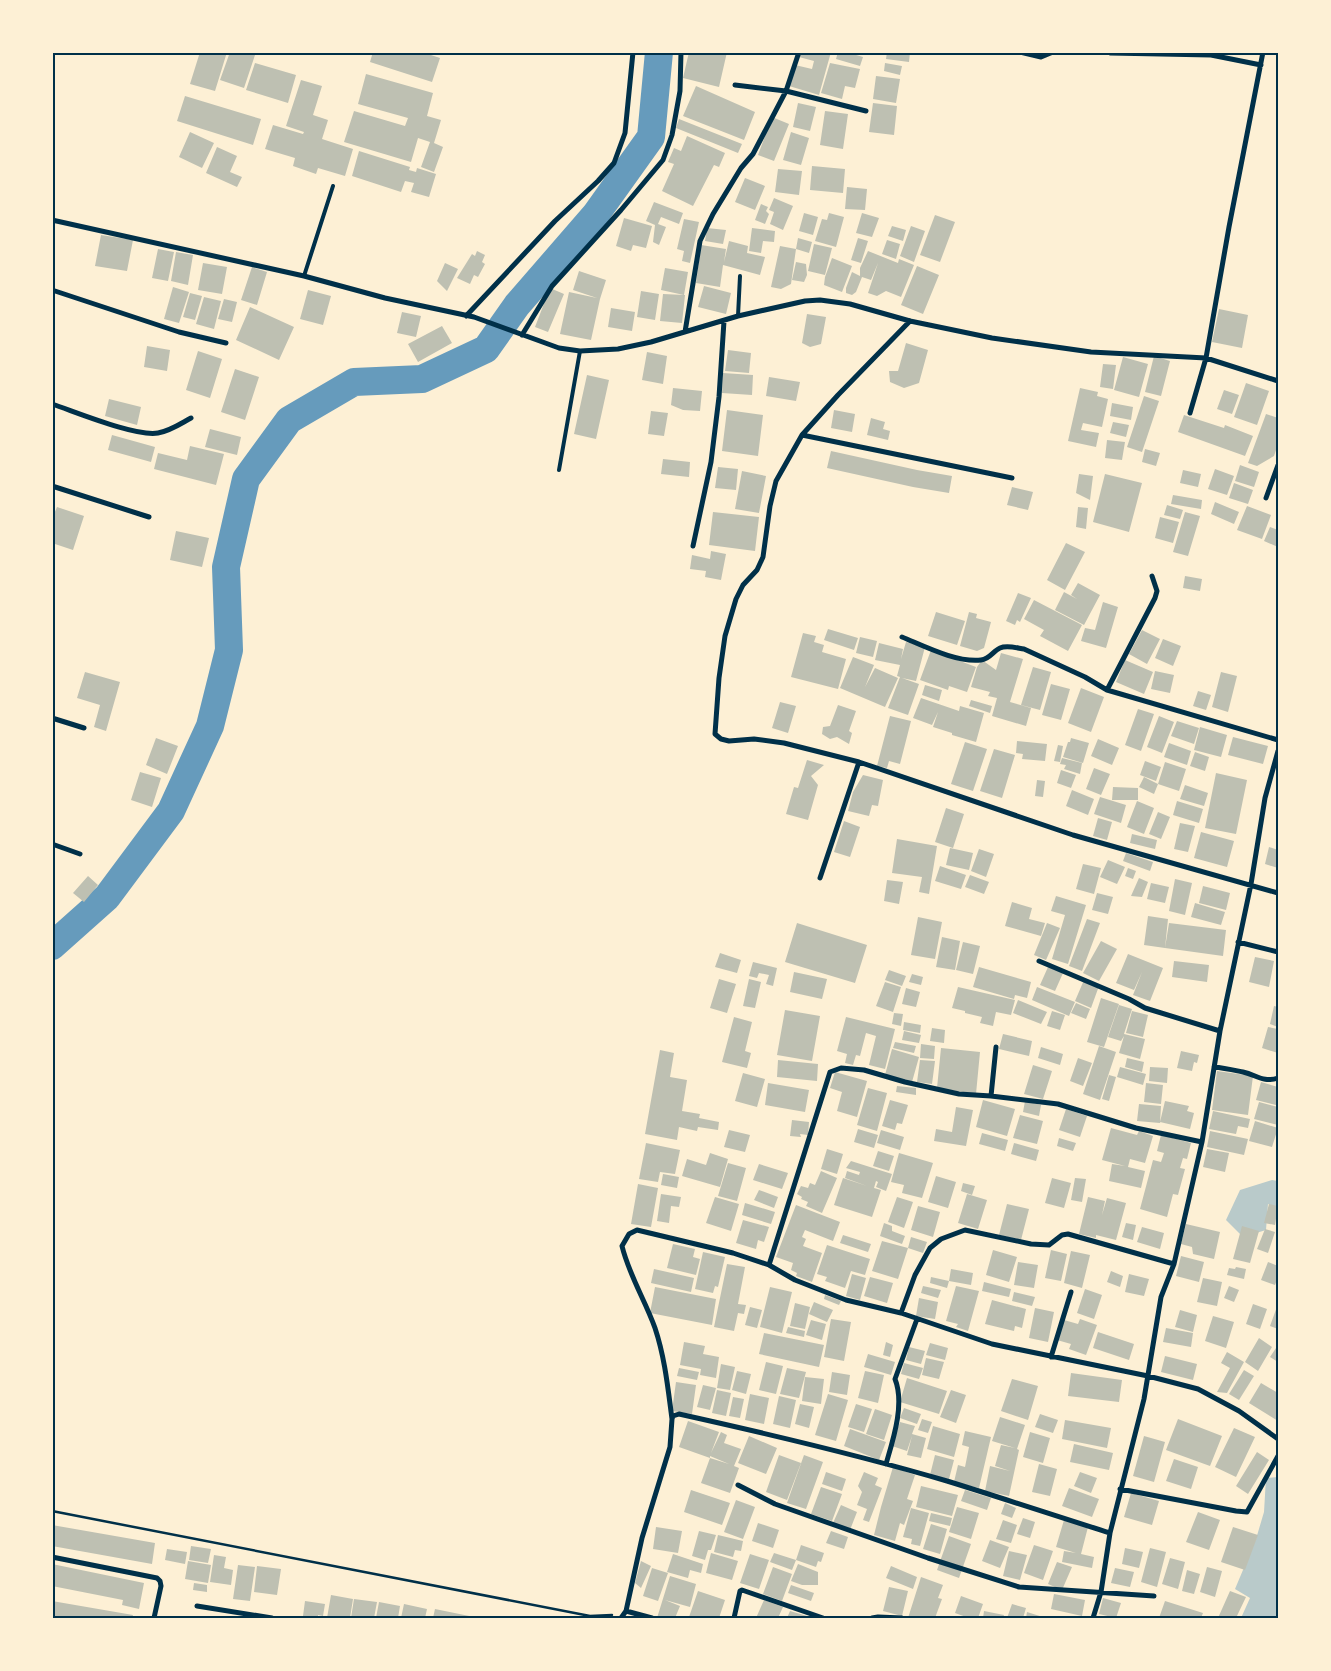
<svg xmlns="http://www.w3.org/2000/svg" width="1331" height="1671" font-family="Ubuntu,sans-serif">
  <rect width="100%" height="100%" fill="#fdf0d5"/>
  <!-- green -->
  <path fill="#b9caca" d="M1272,1180L1278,1181V1209L1268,1204L1266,1230L1243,1237L1226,1220L1240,1190Z
    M1278,1477V1618H1241L1250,1598L1235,1589L1256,1539L1264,1512L1266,1478Z"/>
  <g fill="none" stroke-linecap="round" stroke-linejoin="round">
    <!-- river -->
    <path stroke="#669bbc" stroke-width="28" d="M52,946L107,897L171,811L210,726L229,650L226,567L246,479L289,420L354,382L422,379L486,349L517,305L596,214L651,137L659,52"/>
  </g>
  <!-- building -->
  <path fill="#bec0b2" d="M200,52H227L215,91L190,84Z
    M230,52H256L244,88L220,80Z
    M373,52H422L440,58L432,82L370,62Z
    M689,52H727L719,87L683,78Z
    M800,52H831L819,95L789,86L795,65L812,69L814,61L799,57Z
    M838,52H846L863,57L860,66L836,59Z
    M887,52H910L909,62L886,59Z
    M255,63L296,75L288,103L246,90Z
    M830,63L860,69L855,88L845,86L842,99L821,93Z
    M885,63L902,66L900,75L884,71Z
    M366,74L433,93L427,116L441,120L434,143L443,147L434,172L421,167L430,142L418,138L411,162L344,142L354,111L405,126L408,118L358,104Z
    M876,76L900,79L896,103L873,99Z
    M301,80L322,86L313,115L328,120L322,139L353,149L345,176L318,168L316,174L293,166L295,158L265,149L273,125L303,134L304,132L286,126Z
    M696,86L755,112L744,140L683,116Z
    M185,96L261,119L253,145L177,121Z
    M798,103L816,107L810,131L793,127Z
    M873,103L897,106L894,135L869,132Z
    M825,111L848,114L843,149L820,145Z
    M772,117L789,124L774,161L758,155Z
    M679,119L742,144L738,153L676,128Z
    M190,132L214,143L202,168L179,157Z
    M791,132L809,138L801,165L783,160Z
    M687,136L725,153L719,167L714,165L693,206L662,191L674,164L668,162L674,148L681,151Z
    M217,147L237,156L230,172L242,177L237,187L206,173Z
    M359,151L410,167L409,170L416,172L417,168L436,174L429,197L411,192L414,183L405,181L401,192L352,176Z
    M812,166L845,169L843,193L810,190Z
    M778,169L802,171L799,195L775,192Z
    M745,178L765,186L755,210L735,202Z
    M847,187L867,189L865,210L845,209Z
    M774,198L793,206L783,230L770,224L774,212L769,210Z
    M654,202L683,213L679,224L661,217L658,224L666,227L659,245L653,242L655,225L646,221Z
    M761,204L768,207L766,211L769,214L765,224L755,220Z
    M804,213L818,217L813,235L799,231Z
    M829,213L844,217L836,247L815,241L822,219L827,220Z
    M862,213L879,218L872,237L856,233Z
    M935,215L955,222L940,262L920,255Z
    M624,218L652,226L646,248L633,245L631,251L616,246Z
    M684,219L699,222L690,263L682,261L684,251L677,249Z
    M892,226L906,230L903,241L888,236Z
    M911,226L925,231L914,262L900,256Z
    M707,228L726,230L723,244L705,241Z
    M752,228L775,231L774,242L763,241L761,253L749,251Z
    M101,235L133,240L127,271L95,266Z
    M798,238L812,242L809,253L796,249Z
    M858,238L868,241L861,263L851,260Z
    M887,240L900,244L896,259L882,254Z
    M729,241L748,246L747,253L765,257L760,275L723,265L720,287L696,283L701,245L726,249L724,262Z
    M814,244L832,248L825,275L808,271Z
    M780,246L796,249L791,284L781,289L771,287Z
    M158,249L174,252L168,281L152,278Z
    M477,251L485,255L482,262L485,264L478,277L474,275L470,284L457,278L472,254L475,256Z
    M868,251L898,263L899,259L914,265L901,297L886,291L877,296L868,293L878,263L871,280L862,277L856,292L852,295L846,293V288L852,272L860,276V268Z
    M176,252L193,255L188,285L171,281Z
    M832,258L852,266L842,292L824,285L825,277Z
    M796,262L806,264L807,275L804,282L792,280Z
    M203,263L227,267L222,294L198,290Z
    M445,263L458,269L447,291L437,281Z
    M917,266L939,275L923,314L901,305Z
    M252,267L267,272L257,305L241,300Z
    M665,268L688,272L684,295L661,290Z
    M579,271L606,280L600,299L591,340L560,334L569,292L597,298L573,290Z
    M704,286L731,293L726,314L698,307Z
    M173,287L189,292L179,323L164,319Z
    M550,288L564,294L548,332L535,327Z
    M308,290L331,296L323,325L300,319Z
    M641,291L659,294L655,320L637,317Z
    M190,293L202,296L195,320L183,317Z
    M663,294L685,295L682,323L660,321Z
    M204,297L221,301L214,329L196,324Z
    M224,299L237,302L232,322L218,319Z
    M250,307L294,327L279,360L236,340Z
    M611,308L635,312L632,331L608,327Z
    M1219,309L1248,315L1242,348L1212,342Z
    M402,312L421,316L416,337L397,333Z
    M807,314L826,317L821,344L810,347L802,343Z
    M442,326L452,343L418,362L408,344Z
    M906,343L928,350L919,383L904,388L890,382L889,371H898Z
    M147,346L170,350L167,371L144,367Z
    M728,350L751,353L749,373L725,371Z
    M198,351L222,359L210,398L186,390Z
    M647,352L667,356L663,384L642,380Z
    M1154,356L1170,361L1161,396L1145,392Z
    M1123,357L1148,364L1139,397L1114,390Z
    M1103,364L1116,365L1113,389L1100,387Z
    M235,369L259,377L245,420L221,412Z
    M723,373L753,375L752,395L722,393Z
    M587,375L609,380L596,439L574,434Z
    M769,377L800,382L796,401L766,396Z
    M1246,383L1269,391L1257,425L1234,417Z
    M673,388L702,391L700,411L683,410L671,405Z
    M1080,388L1098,392L1097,396L1108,399L1102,427L1083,423L1081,430L1099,433L1096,447L1068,441Z
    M1224,390L1239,395L1232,414L1217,409Z
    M1144,396L1159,401L1142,452L1127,447Z
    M109,399L141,407L137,425L105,416Z
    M1112,403L1133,407L1131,420L1110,416Z
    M727,410L763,415L758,456L722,451Z
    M834,410L855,414L852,432L831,428Z
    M651,411L668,413L664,436L648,434Z
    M1266,414L1278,418V444L1274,456L1257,466L1248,463Z
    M1184,415L1224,428L1222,434L1225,425L1253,436L1245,456L1178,432Z
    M871,418L885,422L883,429L890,431L888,440L867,435Z
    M1113,422L1129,425L1126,437L1110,433Z
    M210,429L241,437L237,455L205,447Z
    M112,435L155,447L151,462L108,450Z
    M1107,440L1125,442L1122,460L1105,458Z
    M190,446L224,454L216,485L154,469L158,453L187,460Z
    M1145,449L1160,453L1156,466L1142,462Z
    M831,451L917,470L952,476L949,493L913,487L827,468Z
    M663,459L690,462L689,477L661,474Z
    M1240,465L1259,472L1254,487L1235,481Z
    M718,467L738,469L736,490L715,488Z
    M1215,469L1234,476L1227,495L1208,489Z
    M1183,470L1201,474L1198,487L1180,483Z
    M742,471L766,476L759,513L735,509Z
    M1079,474L1093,476L1090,500L1076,493Z
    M1105,474L1142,483L1129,532L1093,522Z
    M1234,483L1253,490L1248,504L1229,498Z
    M1012,487L1033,492L1028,510L1007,505Z
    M1173,495L1202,500L1201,509L1171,504Z
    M1215,502L1239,512L1234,524L1211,514Z
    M1167,505L1183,510L1180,519L1164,515Z
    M1247,506L1271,515L1262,539L1237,530Z
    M57,507L84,516L73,550L52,543V519Z
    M1078,507L1088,508L1086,529L1076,527Z
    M713,512L759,517L755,551L709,545Z
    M1185,512L1200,516L1188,556L1173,552Z
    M1160,517L1179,522L1173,543L1155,538Z
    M1270,527L1278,530V547L1264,541Z
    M176,531L209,538L202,567L170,560Z
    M1066,543L1085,552L1065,590L1047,580Z
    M711,551L726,554L721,580L705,577L706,571L690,569L692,555L710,559Z
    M1185,576L1202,579L1200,591L1183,588Z
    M1078,583L1100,595L1084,625L1055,610L1064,592L1077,599L1071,595Z
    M1018,593L1031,598L1020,622L1017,620L1015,625L1006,621Z
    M1034,600L1082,625L1068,651L1040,636L1044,630L1024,619Z
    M1103,602L1118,607L1106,648L1081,641L1085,628L1095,630Z
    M936,612L965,621L957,645L928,636Z
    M969,612L977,614L976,618L991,622L984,648L977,651L960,646Z
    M828,629L858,638L854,650L824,640Z
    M1142,630L1160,639L1147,664L1129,654Z
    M803,633L816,636L814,642L824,645L822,652L846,659L838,689L791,677Z
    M860,637L877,641L873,657L856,653Z
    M1163,639L1181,646L1173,666L1155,658Z
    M906,642L925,647L916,681L902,678L919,684L908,715L888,708L900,677L897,676L900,665L875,660L879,643L903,649L901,659Z
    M931,650L976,667L967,692L949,686L948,690L920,680Z
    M1001,653L1023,659L1010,702L1031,708L1026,726L992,716L997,698L988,696L990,692L971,687L977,667L982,660L996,670Z
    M853,657L874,665L865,687L875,668L898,678L885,707L840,688Z
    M1125,660L1153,672L1144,694L1116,682Z
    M1033,667L1051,672L1040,710L1021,705Z
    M1155,671L1174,675L1170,693L1151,689Z
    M85,672L120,682L106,731L94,727L100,705L77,698Z
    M1221,672L1237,676L1228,712L1212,707Z
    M1051,684L1070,689L1061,720L1042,715Z
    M925,685L942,690L939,701L922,695Z
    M1081,688L1104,697L1091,732L1068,723Z
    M1198,691L1211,695L1206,710L1193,706Z
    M921,698L959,711L960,706L984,713L976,742L952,735V733L933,727L938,712L932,725L913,718Z
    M971,700L992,706L990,713L969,706Z
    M780,702L796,706L788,733L772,728Z
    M838,705L856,711L849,731L852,733L849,744L837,737L830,739L822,734L823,727L830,726Z
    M1138,709L1154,714L1141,751L1125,745Z
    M890,716L911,721L900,764L889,761L887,768L877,766Z
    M1159,716L1174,722L1162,753L1147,747Z
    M1177,721L1199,728L1194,744L1171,736Z
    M1200,727L1227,735L1221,757L1194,750Z
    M1233,737L1268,746L1263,764L1228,755Z
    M156,738L178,746L167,774L146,765Z
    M1071,738L1089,743L1083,763L1063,757L1068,742H1070Z
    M1098,739L1119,748L1112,765L1091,756Z
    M1017,741L1047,744L1045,761L1022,759L1023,754L1016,753Z
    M965,742L987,749L973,791L951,784Z
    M1169,743L1191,751L1187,765L1164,757Z
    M1058,745L1063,746L1060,762L1054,761Z
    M994,749L1015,755L1002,798L980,791Z
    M1195,752L1209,757L1205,771L1190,766Z
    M1062,758L1082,763L1080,774L1064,769L1066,765L1060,764Z
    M807,760L824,765L811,776L818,785L808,820L786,814L794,787L798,788Z
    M1145,761L1161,767L1156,781L1140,775Z
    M1165,762L1186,769L1179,791L1158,784L1154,794L1139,787L1144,777L1158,784Z
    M1094,768L1110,774L1101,795L1086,789Z
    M1061,770L1076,775L1071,788L1057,783Z
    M140,772L161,778L152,807L131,800Z
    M1216,773L1247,780L1236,834L1205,828Z
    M863,775L883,780L878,806L872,805L869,816L848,811L853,792Z
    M1037,780L1045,781L1043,797L1035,796Z
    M1185,785L1208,793L1204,806L1180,799Z
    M1113,787L1138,788V800H1112Z
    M1072,790L1094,799L1088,815L1066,806Z
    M1100,797L1126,805L1121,823L1094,814Z
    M1137,801L1154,808L1144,834L1127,827Z
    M1177,801L1203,809L1199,823L1173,815Z
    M946,808L964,814L953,848L935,842Z
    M1158,812L1170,817L1161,839L1149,834Z
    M1098,818L1112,822L1107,840L1093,836Z
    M844,821L860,827L850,857L834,852Z
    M1180,823L1195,826L1188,852L1174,849Z
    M1201,832L1234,841L1227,867L1194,858Z
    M1132,834L1157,840L1155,849L1130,843Z
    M897,839L937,846L929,894L919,892L922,877L892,873Z
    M1269,847L1278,850V868L1265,864Z
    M950,848L973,853L969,870L946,865Z
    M979,849L994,854L986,877L971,871Z
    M1126,853L1153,862L1150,871L1123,861Z
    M1108,860L1125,867L1117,884L1100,877Z
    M1083,864L1101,868L1094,894L1076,889Z
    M940,866L966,875L961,889L935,881Z
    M1128,868L1136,871L1133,879L1125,876Z
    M970,875L989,882L984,894L965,887Z
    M88,876L98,885L84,902L73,893Z
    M1139,878L1148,882L1142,897L1131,896Z
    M1175,879L1192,883L1185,915L1169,911Z
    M887,880L903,882L899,904L884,901Z
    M1151,883L1169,887L1165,903L1147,899Z
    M1203,886L1230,893L1226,910L1199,903Z
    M1097,893L1113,897L1108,914L1092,910Z
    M1056,896L1086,905L1068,964L1052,959L1065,915L1051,911Z
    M1012,902L1032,908L1029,919L1045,923L1041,936L1005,926Z
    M1195,903L1225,912L1221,925L1191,917Z
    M1148,916L1168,919L1165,948L1144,945Z
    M918,917L942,922L935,959L911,955Z
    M1087,919L1100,923L1082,971L1069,966Z
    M797,923L867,945L855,983L785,962Z
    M1047,923L1060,928L1046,960L1034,955Z
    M1169,923L1226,930L1223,956L1165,948Z
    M942,937L960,941L955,970L936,967Z
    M1101,941L1117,949L1099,981L1083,973Z
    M963,942L980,946L973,974L956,970Z
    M720,953L741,960L737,973L715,967Z
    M1128,954L1163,968L1150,1001L1133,995L1142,972L1134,990L1116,983Z
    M1255,957L1274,961L1269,987L1249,982Z
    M1174,961L1209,965L1207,982L1172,977Z
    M753,962L777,968L773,986L766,984L769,975L759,973L757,978L749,976Z
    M979,967L1031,982L1027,998L1015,995L1014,999L973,987Z
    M1048,967L1063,973L1055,991L1040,985Z
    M889,970L906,976L902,986L885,980Z
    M794,972L827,979L822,999L790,992Z
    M912,974L923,977L921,985L909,982Z
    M719,979L736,984L727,1013L710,1008Z
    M749,979L761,982L755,1008L743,1006Z
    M1084,980L1099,986L1091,1008L1075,1001Z
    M885,982L901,987L893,1012L876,1006Z
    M958,987L1015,1000L1011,1015L996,1012L993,1026L980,1023L982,1017L965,1013V1011L952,1008Z
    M1037,987L1075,1002L1069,1016L1032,1000Z
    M906,988L920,992L916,1007L902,1004Z
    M1101,998L1119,1004L1104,1047L1087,1042Z
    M1018,1000L1047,1012L1041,1024L1013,1013Z
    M1076,1003L1090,1009L1086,1019L1071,1013Z
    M1119,1005L1132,1009L1124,1034L1145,1039L1140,1059L1119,1053L1124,1036L1121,1041L1108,1037Z
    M1274,1006L1278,1007V1027L1270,1024Z
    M785,1010L820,1016L812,1061L777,1055Z
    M1052,1011L1065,1015L1060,1030L1047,1026Z
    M1132,1011L1148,1015L1143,1037L1126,1033Z
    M894,1013L903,1014L901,1026L892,1024Z
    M734,1017L752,1022L745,1051L751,1053L747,1068L722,1062Z
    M846,1017L895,1029L885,1069L869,1065L876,1036L866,1033L860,1056L856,1055L853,1065L845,1063L847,1054L837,1051Z
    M904,1022L921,1025L920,1033L903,1030Z
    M1268,1027L1278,1029V1053L1262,1048Z
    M932,1028L945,1030L944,1043L930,1041Z
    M904,1031L921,1035L919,1043L902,1040Z
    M1003,1034L1032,1041L1029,1056L999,1049Z
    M895,1042L916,1046L914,1053L893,1048Z
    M921,1044L935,1046L934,1059L920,1058Z
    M1099,1046L1116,1052L1100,1100L1083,1094Z
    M1041,1047L1063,1054L1060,1065L1038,1058Z
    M941,1048L980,1052L976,1094L937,1088Z
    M892,1049L919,1057L912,1082L885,1075Z
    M660,1050L674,1053L670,1077L687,1080L682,1111L700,1114L699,1118L719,1122L718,1130L698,1127L697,1131L679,1127L677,1140L645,1134Z
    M1181,1051L1199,1055L1197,1063L1194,1062L1192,1071L1177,1068Z
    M1078,1058L1092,1063L1083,1086L1070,1081Z
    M1127,1058L1144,1062L1142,1072L1125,1067Z
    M778,1060L818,1064L817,1081L777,1077Z
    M920,1060L935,1061L932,1084L917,1082Z
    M1033,1065L1052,1071L1043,1099L1024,1094Z
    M1120,1067L1146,1074L1143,1085L1117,1077Z
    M1150,1067L1168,1068L1167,1083L1149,1081Z
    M1217,1071L1253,1076L1248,1115L1212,1110Z
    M835,1072L867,1081L857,1117L837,1111L842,1092L830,1088Z
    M743,1073L765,1079L757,1107L735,1101Z
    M1109,1075L1116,1077L1109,1101L1102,1099Z
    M1261,1082L1278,1087V1098L1276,1105L1256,1100Z
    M768,1083L809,1090L805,1112L765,1105Z
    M1146,1083L1163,1085L1161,1104L1144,1102Z
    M897,1086L916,1088V1095L896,1092Z
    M868,1088L887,1093L877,1131L857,1125Z
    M890,1100L908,1105L902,1124L897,1123L895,1130L882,1126Z
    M983,1100L1015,1109L1007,1136L976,1127Z
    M1025,1101L1041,1105L1039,1116L1023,1112Z
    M1165,1101L1189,1106L1187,1111L1194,1113L1190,1129L1160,1122Z
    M1259,1102L1278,1107V1125L1254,1119Z
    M1139,1104L1161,1106L1160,1123L1137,1121Z
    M956,1107L973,1110L966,1146L934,1141L936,1129L952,1132Z
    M1066,1109L1087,1116L1080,1137L1059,1130Z
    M1213,1111L1250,1119L1248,1128L1238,1126L1236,1134L1209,1129Z
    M1020,1115L1043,1121L1037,1144L1013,1138Z
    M792,1120L809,1122L808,1135L800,1134L801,1137L790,1136Z
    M1255,1121L1278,1128L1272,1147L1249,1141Z
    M1111,1128L1137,1135L1139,1131L1153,1136L1145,1163L1130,1159L1128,1167L1145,1171L1141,1188L1109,1181L1112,1164L1125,1166L1102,1160Z
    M858,1129L878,1135L874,1148L854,1142Z
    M729,1130L750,1135L745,1152L724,1147Z
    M881,1130L904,1137L900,1150L877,1143Z
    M1210,1131L1248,1139L1244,1155L1207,1147Z
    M982,1133L1008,1140L1005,1151L979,1144Z
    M1161,1135L1191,1143L1187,1159L1183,1158L1180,1168L1185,1169L1178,1195L1173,1194L1167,1217L1140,1209L1153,1160L1161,1162L1164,1153L1157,1151Z
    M1059,1138L1076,1143L1073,1151L1057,1146Z
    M646,1143L680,1150L675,1174L660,1172L658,1182L639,1179Z
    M1014,1143L1039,1150L1036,1161L1011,1154Z
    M827,1149L843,1154L837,1174L821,1169Z
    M1207,1149L1229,1153L1225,1172L1203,1167Z
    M878,1151L894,1156L889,1171L873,1166Z
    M710,1153L728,1159L720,1187L682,1176L687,1159L706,1165Z
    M899,1153L933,1163L922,1198L902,1193L904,1185L891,1182Z
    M851,1161L892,1174L886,1191L876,1187L878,1182L876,1181L874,1188L881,1190L872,1217L834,1205L843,1178L867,1186L845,1178L847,1171L859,1175L860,1172L846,1168Z
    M728,1163L746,1168L737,1201L718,1196Z
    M759,1164L788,1173L782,1189L753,1180Z
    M821,1171L837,1178L822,1213L806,1206L808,1202L801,1199L802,1197L797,1194L801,1186L808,1188L810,1183L815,1185Z
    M663,1174L679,1177L677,1188L661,1185Z
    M936,1176L956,1182L948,1208L928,1202Z
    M1052,1178L1071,1183L1064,1208L1045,1203Z
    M1075,1178L1086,1179L1082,1202L1071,1200Z
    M963,1183L975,1186L972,1195L961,1191Z
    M638,1184L658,1188L651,1227L631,1224Z
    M759,1190L778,1197L774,1208L754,1200Z
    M661,1194L681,1197L679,1207L671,1206L669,1223L657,1221Z
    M967,1194L987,1200L978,1229L958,1223Z
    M715,1197L739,1204L731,1231L706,1223Z
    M897,1197L913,1202L904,1228L888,1222Z
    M1088,1197L1105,1201L1102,1215L1107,1198L1126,1203L1116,1240L1096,1235V1238L1079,1234Z
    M745,1203L775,1212L771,1224L742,1215Z
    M1007,1204L1029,1209L1021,1240L999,1235Z
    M1269,1204L1278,1206L1275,1225L1264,1223Z
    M796,1205L840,1222L833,1241L805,1230L802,1237L806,1239L803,1246L822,1253L812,1282L796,1276L797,1273L791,1270L793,1263L776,1257Z
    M918,1206L940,1212L933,1237L911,1230Z
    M743,1220L769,1227L764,1242L758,1240L756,1249L736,1243Z
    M884,1223L892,1226V1231L905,1236L902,1244L880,1236Z
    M1126,1223L1136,1225L1133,1240L1122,1237Z
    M1186,1224L1220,1232L1214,1259L1193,1254L1192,1247L1181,1244Z
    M1242,1226L1259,1231L1250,1263L1233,1259Z
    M1142,1227L1164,1233L1160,1249L1137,1242Z
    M1265,1229L1275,1232L1268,1253L1257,1249Z
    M843,1235L871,1244L868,1252L840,1243Z
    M911,1237L927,1242L923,1253L908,1248L898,1279L872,1271L882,1241L908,1248Z
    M673,1244L695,1249L693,1257L700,1259L696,1275L667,1268Z
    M827,1245L870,1259L865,1275L851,1271L845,1288L825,1281L827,1277L817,1274Z
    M993,1250L1017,1257L1009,1282L986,1275Z
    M1051,1250L1067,1254L1061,1281L1045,1278Z
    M1071,1251L1090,1255L1082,1288L1064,1283Z
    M703,1252L725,1257L718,1287L715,1286L713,1293L695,1289Z
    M1181,1256L1204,1262L1199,1282L1176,1276Z
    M1018,1262L1038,1265L1034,1288L1014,1285Z
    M1268,1262L1278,1266V1277L1275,1285L1261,1280Z
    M727,1264L745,1267L738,1304L746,1305L744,1314L738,1313L734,1331L714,1327Z
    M1236,1267L1246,1269L1244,1279L1227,1275L1229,1268L1235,1269Z
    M654,1269L694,1278L691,1292L651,1283Z
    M951,1269L973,1273L971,1285L949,1281L947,1288L930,1283L931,1277L949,1281Z
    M1111,1271L1123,1276L1120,1287L1107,1282Z
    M852,1274L866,1278L860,1300L846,1296Z
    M1129,1274L1149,1279L1144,1296L1125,1292Z
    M870,1277L893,1283L887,1303L864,1296Z
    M1203,1278L1222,1282L1217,1306L1197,1302Z
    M984,1282L1011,1289L1009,1297L982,1291Z
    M923,1286L941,1290L938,1298L921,1293Z
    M956,1286L979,1291L968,1331L956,1327L958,1324L946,1321Z
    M1229,1286L1239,1290L1234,1302L1224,1298Z
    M655,1287L716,1299L712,1325L650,1313Z
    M770,1287L792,1292L782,1333L760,1327Z
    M1085,1289L1102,1295L1094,1319L1077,1313Z
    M1014,1292L1035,1297L1032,1306L1012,1301Z
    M825,1295L841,1301L839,1305L824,1299Z
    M919,1298L938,1302L935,1319L916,1316Z
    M992,1300L1026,1309L1022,1328L1015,1326L1014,1331L985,1324Z
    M814,1302L833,1310L827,1322L809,1314Z
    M795,1303L810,1307L805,1329L790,1326Z
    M1253,1304L1267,1309L1260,1329L1246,1324Z
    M1278,1304V1329L1270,1326Z
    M750,1307L762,1310L757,1328L745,1325Z
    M1035,1308L1054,1312L1048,1342L1029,1338Z
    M1180,1310L1197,1315L1193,1332L1175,1327Z
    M1213,1316L1234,1322L1226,1348L1205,1341Z
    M831,1319L851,1322L844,1361L824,1357Z
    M1080,1319L1097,1325L1086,1355L1069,1349L1071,1344L1057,1340L1064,1320L1078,1324Z
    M811,1320L826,1324L822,1340L806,1335Z
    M788,1327L805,1331L804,1337L786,1333Z
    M1166,1328L1193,1333L1191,1347L1163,1342Z
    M1098,1332L1134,1344L1129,1360L1093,1348Z
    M764,1333L824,1345L819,1367L759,1354Z
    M1259,1338L1272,1347L1258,1371L1245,1362Z
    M684,1342L705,1346L703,1354L719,1357L716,1378L700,1375L701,1369L680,1365Z
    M886,1342L893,1345L890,1357L883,1355Z
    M930,1343L948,1348L945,1360L926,1355Z
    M1278,1345V1362L1270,1357Z
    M909,1347L925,1351L921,1364L906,1360Z
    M1227,1352L1244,1362L1227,1393L1217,1392L1230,1368L1221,1363Z
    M868,1354L895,1362L891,1375L864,1367Z
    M1165,1356L1197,1364L1193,1380L1161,1372Z
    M926,1358L944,1362L939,1379L922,1375Z
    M766,1362L783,1366L776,1394L759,1390Z
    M904,1363L923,1368L919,1379L901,1374Z
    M721,1364L735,1367L730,1390L717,1388Z
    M679,1368L699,1372L697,1380L677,1376Z
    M787,1368L806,1372L799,1398L780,1394Z
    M1244,1370L1254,1376L1239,1400L1229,1394Z
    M737,1371L751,1374L746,1394L732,1390Z
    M865,1371L884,1375L878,1403L858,1398Z
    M832,1372L850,1375L847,1395L829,1392Z
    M1071,1373L1122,1380L1119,1402L1068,1396Z
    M805,1377L824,1379L821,1404L802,1401Z
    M907,1378L947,1391L939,1414L900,1402Z
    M1012,1379L1038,1386L1028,1420L1001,1411Z
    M676,1382L696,1385L692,1414L672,1411Z
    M1261,1383L1278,1393V1421L1249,1403Z
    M703,1385L716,1388L710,1410L697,1407Z
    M717,1390L731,1393L726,1416L712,1413Z
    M951,1390L966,1395L956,1423L940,1417Z
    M750,1394L769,1398L764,1424L745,1420Z
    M828,1394L848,1400L836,1441L815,1435Z
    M779,1396L796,1400L790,1428L773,1424Z
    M733,1397L744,1399L740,1418L729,1416Z
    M800,1404L814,1407L809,1428L795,1424Z
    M856,1404L872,1409L864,1432L848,1427Z
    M904,1408L921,1414L917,1424L900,1418Z
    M875,1409L892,1415L884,1440L866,1434Z
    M1040,1414L1058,1420L1053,1433L1035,1427Z
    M1000,1417L1025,1425L1017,1449L1019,1450L1009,1496L985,1491L990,1466L1010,1471L995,1466L1001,1445L1015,1448L992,1441Z
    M922,1419L932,1422L928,1433L918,1430Z
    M1178,1419L1222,1436L1210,1466L1166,1450Z
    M1065,1420L1111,1428L1107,1448L1062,1439Z
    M688,1421L719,1432L711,1453L721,1432L727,1435L724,1443L741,1449L734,1466L739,1468L730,1493L701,1483L710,1458L729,1464L710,1456V1458L679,1447Z
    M900,1422L915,1426L912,1434L926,1438L921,1458L907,1455L912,1436L907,1451L892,1446Z
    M933,1426L960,1434L954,1457L927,1449Z
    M1234,1428L1255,1437L1236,1477L1215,1467Z
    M850,1429L886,1442L879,1460L844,1446Z
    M965,1431L991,1437L979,1488L954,1482L958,1465L965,1467L969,1447L962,1445Z
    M1030,1432L1050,1438L1043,1463L1023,1457Z
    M749,1436L777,1448L766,1474L738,1463Z
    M1144,1436L1165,1442L1154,1482L1133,1476Z
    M1074,1444L1113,1453L1109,1470L1070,1462Z
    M1257,1452L1269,1460L1248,1494L1236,1486Z
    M779,1455L801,1463L787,1500L766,1492Z
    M804,1455L823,1462L806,1509L787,1503Z
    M935,1455L954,1460L949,1479L930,1475Z
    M1174,1459L1198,1467L1191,1489L1166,1481Z
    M1039,1464L1057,1469L1050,1496L1032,1492Z
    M893,1467L915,1475L907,1499L913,1501L904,1525L900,1523L895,1541L874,1535L881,1507Z
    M826,1472L846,1479L842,1491L822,1484Z
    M864,1472L878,1478L875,1485L882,1488L869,1522L863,1520L867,1509L857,1505L862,1492L858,1486Z
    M1080,1472L1097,1478L1091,1493L1074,1486Z
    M921,1486L958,1495L952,1516L916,1507Z
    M821,1487L842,1494L832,1521L811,1514Z
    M1069,1488L1099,1499L1092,1517L1062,1506Z
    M691,1490L730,1503L722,1525L684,1512Z
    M965,1490L991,1498L987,1510L961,1501Z
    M1131,1493L1159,1501L1152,1525L1124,1517Z
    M736,1500L755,1507L743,1539L724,1532Z
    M1005,1503L1016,1508L1012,1518L1001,1514Z
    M841,1505L857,1512L850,1530L833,1523Z
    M957,1507L979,1513L971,1539L949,1532Z
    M911,1508L929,1513L920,1546L911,1544L912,1539L903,1537Z
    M1198,1512L1220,1520L1209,1550L1186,1542Z
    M931,1513L952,1518L950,1526L929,1521Z
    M1023,1518L1035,1522L1030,1538L1017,1534Z
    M1003,1520L1017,1525L1011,1543L996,1539Z
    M1064,1520L1088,1527L1081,1554L1094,1557L1092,1568L1062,1562L1064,1551L1076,1553L1056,1547Z
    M758,1523L779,1530L773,1548L752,1541Z
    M931,1524L947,1529L940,1554L923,1549Z
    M52,1525L155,1543L152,1564L52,1546Z
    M656,1527L682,1531L678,1553L653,1549Z
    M1233,1527L1258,1535L1245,1570L1221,1562Z
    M699,1531L716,1535L711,1550H708L705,1560L692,1556Z
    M831,1531L848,1537L844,1549L826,1543Z
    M718,1535L743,1541L741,1551L735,1550L733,1557L714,1552Z
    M949,1536L971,1544L959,1578L937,1570Z
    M990,1540L1009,1547L1000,1568L982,1561Z
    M801,1545L824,1553L821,1562L818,1561L816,1567L796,1560Z
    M1034,1545L1053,1551L1043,1580L1024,1573Z
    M191,1546L211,1549L208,1563L189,1560Z
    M1125,1548L1143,1552L1139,1568L1122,1564Z
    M1150,1548L1166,1552L1157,1587L1141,1582Z
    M167,1549L187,1552L185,1564L165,1560Z
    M1009,1551L1027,1555L1020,1580L1003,1576Z
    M711,1553L738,1561L732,1580L706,1573Z
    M774,1553L796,1560L792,1570L770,1562Z
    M673,1554L703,1564L701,1573L690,1570L688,1578L667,1572Z
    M750,1554L769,1560L759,1589L740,1583Z
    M214,1555L226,1557L224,1568L233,1570L231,1585L210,1582Z
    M1170,1558L1185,1562L1178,1589L1162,1584Z
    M188,1561L211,1565L208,1583L185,1579Z
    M641,1561L651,1566L641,1588L635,1583Z
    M1057,1562L1072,1567L1062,1590L1048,1584Z
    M52,1564L144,1583L139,1609L122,1605L123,1600L52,1586Z
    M798,1564L818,1572V1585H802L791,1581Z
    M238,1565L255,1567L250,1601L233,1599Z
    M257,1566L281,1569L277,1595L254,1592Z
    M891,1566L917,1577L913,1589L886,1578Z
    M773,1567L792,1574L782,1601L763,1594Z
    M1207,1567L1222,1571L1215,1597L1200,1592Z
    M652,1568L668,1573L658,1601L643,1596Z
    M1115,1568L1134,1572L1130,1587L1111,1583Z
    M1187,1570L1200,1574L1194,1594L1182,1591Z
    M670,1576L696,1584L690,1607L665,1600L680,1606L675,1618H657Z
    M921,1577L943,1585L938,1598L942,1599L935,1618H908Z
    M194,1583L207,1585V1592L193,1590Z
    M791,1585L814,1593L811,1601L788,1593Z
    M889,1587L908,1591L902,1616L883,1611Z
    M698,1591L725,1600L719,1618H693L689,1617Z
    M1230,1591L1246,1597L1236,1618H1218Z
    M1054,1594L1085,1600L1082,1616L1051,1609Z
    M331,1595L353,1599L350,1618H327Z
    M961,1596L983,1604L978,1618H969L955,1613Z
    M1103,1598L1121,1603L1116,1618L1099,1614Z
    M354,1599L377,1602L374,1618H351Z
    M764,1600L783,1607L778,1618H756Z
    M52,1601L133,1615L132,1618H52Z
    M305,1601L325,1604L323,1616L318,1615V1618L303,1616Z
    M1165,1601L1203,1613L1201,1618H1159Z
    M379,1602L400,1606L398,1618H376Z
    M404,1604L427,1609L425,1618H401Z
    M1012,1604L1026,1608L1023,1618H1007Z
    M435,1609L479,1618H433Z
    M790,1611L814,1618H787Z
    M984,1611L1004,1615L1003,1618H983Z
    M1027,1612L1046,1618H1026Z"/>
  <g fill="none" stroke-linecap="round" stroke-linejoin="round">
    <!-- path -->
    <path stroke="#003049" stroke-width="2.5" d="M52,1511L590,1616L612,1615"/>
    <!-- service -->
    <path stroke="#003049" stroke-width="4" d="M304,276L333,186
      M738,316L740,276
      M559,470L580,351"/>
    <!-- minor -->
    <path stroke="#003049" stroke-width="5" d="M1020,52L1041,57L1053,52
      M1110,53L1211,55L1261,65
      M735,85L786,91L866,111
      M52,220L304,276L385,298L474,317L559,348L580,351L618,349L651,342L738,316L805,301L820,300L850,304L910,321L992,338L1091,352L1206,358L1278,381
      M52,290L179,332L226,343
      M466,316L555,221L598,181L614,163L625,133L633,52
      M910,321L838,395L802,435L776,481L770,506L763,557L757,570L743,585L736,599L725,636L719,678L715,734L721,739L729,741L754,739L784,743L859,762L1073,835L1278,893
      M685,332L700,241L713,214L741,168L753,154L786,91L799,52
      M522,335L552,286L621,210L663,160L672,135L680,91L681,52
      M52,404C76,412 136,437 158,433C170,431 180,424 191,418
      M1190,413L1206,358L1229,227L1263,52
      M802,435L1012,478
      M52,486L149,517
      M1266,498L1278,465
      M693,546L711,462L719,397L724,321
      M902,637C924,646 957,663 981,660C990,659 993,651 1000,648C1007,645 1017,648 1024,649L1085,677L1107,690L1278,740
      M1107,690L1155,598L1157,591L1152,576
      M52,718L84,728
      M52,844L80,854
      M820,878L859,762
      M1238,942L1278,952
      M1039,961L1129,999L1145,1008L1220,1031
      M1214,1067C1224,1068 1233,1070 1243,1072C1257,1075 1263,1083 1278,1078
      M991,1096L996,1047
      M769,1265L830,1072L841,1068L864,1070L905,1082L959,1094L991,1096L1058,1104L1136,1128L1202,1142
      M901,1313L915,1275L930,1248L941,1239L965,1230L1031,1244L1049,1245L1062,1235L1068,1234L1174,1264
      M1051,1357L1071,1292
      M672,1419C668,1389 665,1358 655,1328C645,1300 629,1275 622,1246L629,1234L637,1230L733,1253L769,1265L795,1280L846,1300L901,1313L992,1344L1148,1376L1198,1389L1239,1411L1278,1439
      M886,1464C893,1440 905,1404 895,1379L917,1319
      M738,1485L775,1504L928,1558L1019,1587L1154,1596
      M1120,1489L1236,1511L1247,1512L1278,1456
      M52,1557L157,1578L160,1581L161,1586L154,1618
      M197,1606L272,1618
      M626,1611L652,1618
      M621,1618L626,1611L642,1538L670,1447L672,1419L673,1416L679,1414C769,1434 859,1455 947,1481C1002,1498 1056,1516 1110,1533
      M734,1618L740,1591L742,1590L823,1618
      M872,1618L878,1617L902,1618
      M1093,1618L1101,1592L1110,1533L1144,1399L1161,1297L1174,1264L1202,1142L1220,1031L1251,884L1265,798L1278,751"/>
  </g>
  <!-- border -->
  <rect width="1331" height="1671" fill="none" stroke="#fdf0d5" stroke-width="108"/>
  <rect x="54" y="54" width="1223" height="1563" fill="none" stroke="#003049" stroke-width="2"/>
</svg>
